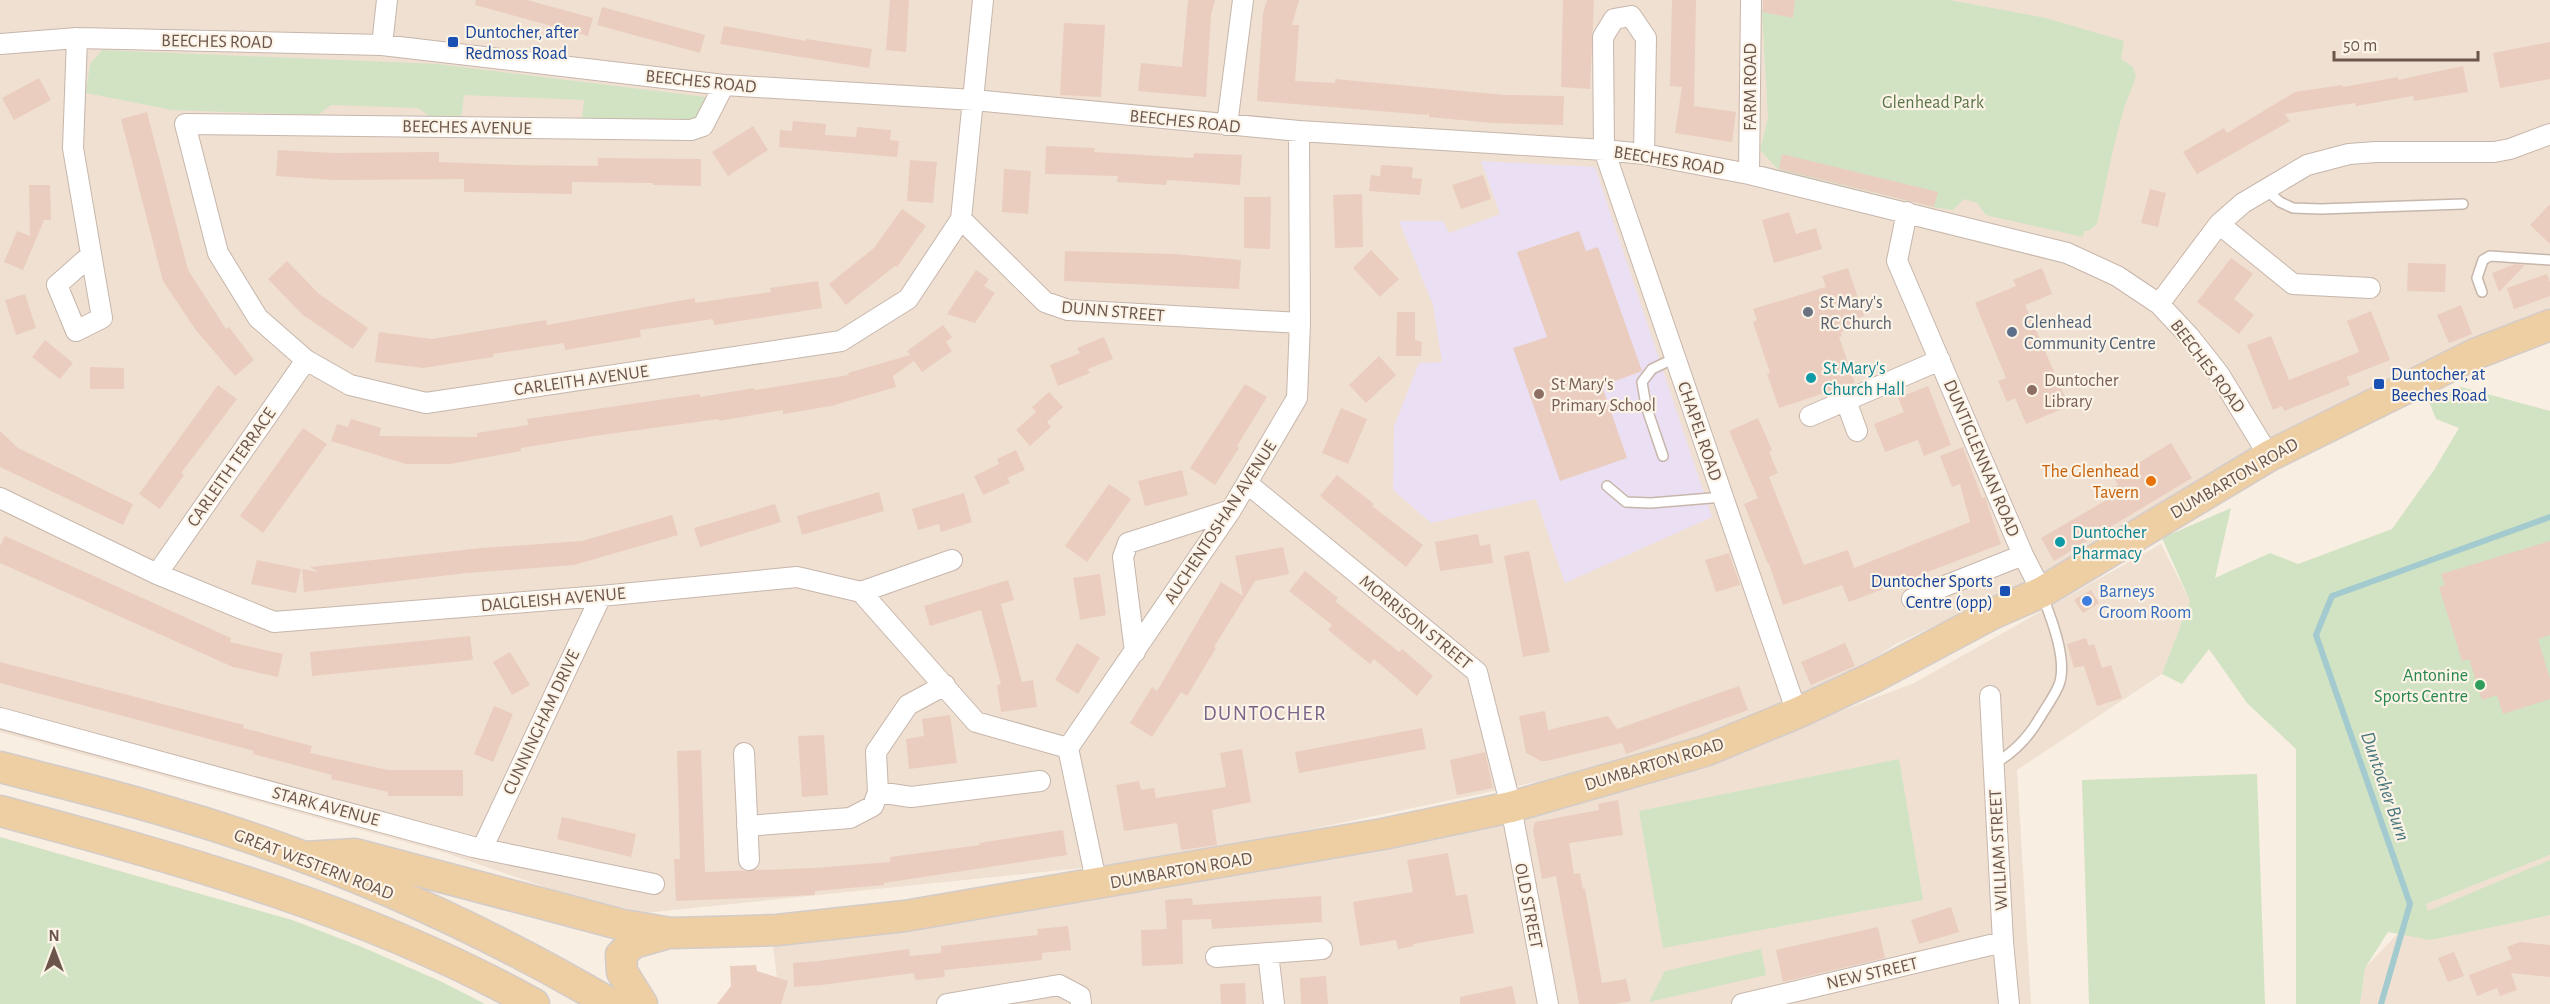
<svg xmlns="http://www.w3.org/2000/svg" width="2550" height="1004" font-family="'Alegreya Sans',sans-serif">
  <rect width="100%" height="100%" fill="#f8eee2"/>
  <!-- residential -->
  <path fill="#efe0d2" d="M0,0H2550V309L2412,367L2018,586L1896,644L1795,709L1541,781L1168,859L644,913L554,890L446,853L0,732Z
    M2161,544L2190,601L2162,674L2017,770L2031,1004H780L772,937L1040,909L1467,833L1668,777L1914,683Z
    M2550,855V1004H2360L2365,968L2426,904Z"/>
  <!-- education -->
  <path fill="#ebdff4" d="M1481,161L1595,167L1712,517L1565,583L1536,499L1431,523L1393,490L1394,426L1419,363L1442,362L1433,305L1399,221H1443L1449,233L1500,214Z"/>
  <!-- green -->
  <path fill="#d2e3c3" d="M1764,0H1949L2046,18L2124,41L2121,59L2133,67L2136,77L2125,105L2114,145L2097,224L2088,231H2084L2083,237L1986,215L1977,203L1964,199L1953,210L1934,207L1779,170L1760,150L1768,118L1762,12Z
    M102,50L437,64L706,97L707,103L699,115L689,121L582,118L584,100L464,95L461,119L431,117L418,108L331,105L318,115L172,110L86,93L90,64Z
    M2461,387L2550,411V855L2426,904L2428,911L2550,860V915L2430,940L2388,932L2365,968L2360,1004H2296V749L2247,703L2209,649L2182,684L2162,674L2190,601L2162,538L2231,508L2215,578L2270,553L2298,564L2392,529L2434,470L2459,428L2436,419L2429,402Z
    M1899,759L1923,900L1663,948L1639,811Z
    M2257,774L2265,1004H2089L2082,780Z
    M0,837L292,920L362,947L440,981L485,1004H0Z
    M1761,949L1766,975L1649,1002L1665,971Z"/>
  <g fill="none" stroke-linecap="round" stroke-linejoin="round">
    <!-- stream -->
    <path stroke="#a2cacf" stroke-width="6" d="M2381,1004L2410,904L2316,635L2332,596L2550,517"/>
  </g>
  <!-- building -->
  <path fill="#eacdbe" d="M476,0H527L593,18L588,36L475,5Z
    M890,0H909L906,52L886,50Z
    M1188,0H1215L1211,15L1206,97L1138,91L1141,63L1182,67Z
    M1267,0H1299L1292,25H1299L1295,81L1335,83V79L1505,95L1564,96L1563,125L1493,123L1429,117L1428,112L1427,115L1257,101L1263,13Z
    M1563,0H1594L1590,89L1561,87Z
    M1672,0H1696L1694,106L1736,112L1732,142L1675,133L1682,87L1670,86Z
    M1763,0H1795L1793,18L1763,12Z
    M602,7L705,35L700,53L597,25Z
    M1064,23L1105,25L1101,97L1060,95Z
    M724,26L806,41V39L872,49L869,68L720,44Z
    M2550,42V79L2500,88L2493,53Z
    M2463,66L2468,92L2414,101L2413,96L2356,106L2355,103L2285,114L2290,121L2197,174L2183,152L2224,128L2227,133L2295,92L2342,85L2343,87L2398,77V80Z
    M39,78L51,100L14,120L2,98Z
    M147,112L188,270L226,329L229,327L254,360L235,376L195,329L163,281L121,119Z
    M793,121L826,124L825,135L856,137L857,127L891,130L890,140L899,141L897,157L779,147L780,130L792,131Z
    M753,126L768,150L728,176L712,152Z
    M1046,146L1095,148L1094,152L1193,158L1194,153L1242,155L1240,185L1167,180L1166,185L1117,182L1118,176L1045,174Z
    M278,150L334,153L439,152V162L514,165L598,166V158L701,159V186L653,185V183L572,182V194L464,192V179L334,180L276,176Z
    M1782,154L1938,192L1934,207L1779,169Z
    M910,160L937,162L933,203L907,201Z
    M1381,165L1413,167L1412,178L1422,179L1420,195L1369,191L1371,175L1380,176Z
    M1004,169L1031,171L1028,214L1002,212Z
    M1483,175L1491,199L1461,209L1452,185Z
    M29,185H50L51,220H44L23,270L4,262L17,231L30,236Z
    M2150,189L2166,193L2158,227L2141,223Z
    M1362,194L1363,247L1335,248L1333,195Z
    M1244,197H1271L1270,249L1244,248Z
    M2550,204V244L2530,225Z
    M902,209L926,226L897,267L895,266L846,305L829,284L874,248Z
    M1789,212L1796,234L1816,228L1822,249L1774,263L1762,220Z
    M1579,231L1586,251L1598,247L1642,371L1602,386L1627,458L1560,481L1513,348L1547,337L1517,252Z
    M1371,250L1399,279L1380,297L1353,268Z
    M1065,251L1174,254L1241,260L1239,289L1064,281Z
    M2231,258L2253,274L2234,299L2254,315L2239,334L2197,302Z
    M287,261L319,294L368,328L353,349L303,315L268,279Z
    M2408,263L2446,264L2445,292L2407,291Z
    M2515,264L2525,265L2499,292L2492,273Z
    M1848,268L1864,316L1849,321L1851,328L1841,332L1842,336L1839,337L1855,383L1779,408L1767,374L1770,373L1753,322L1757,320L1753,309L1826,287L1822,276Z
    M2042,268L2052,294L2025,305L2069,406L2026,424L2015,398L2007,402L1998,381L2006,378L1975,303L2016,286L2013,280Z
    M976,270L989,279L984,286L995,293L975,323L947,314Z
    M2547,274L2550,282V296L2514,309L2507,288Z
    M818,281L822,308L714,325L713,319L640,330L641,337L565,350L564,343L493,354V357L423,368L375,362L379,332L432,339L546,320L547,325L695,298V303L771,292L770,288Z
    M25,294L36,328L16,335L5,300Z
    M2461,305L2472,334L2449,343L2437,315Z
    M2371,311L2390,360L2347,377L2350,385L2284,411L2282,406L2273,410L2247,345L2271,336L2289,380L2359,352L2347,321Z
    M1397,312H1415V340L1422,342L1421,356H1396Z
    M943,325L952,337L946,342L952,351L922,372L914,361L893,376L896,387L831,406L783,414V410L719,421V419L594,436L521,448V451L450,464H406L331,441L337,424L348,427L351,419L381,428L379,436L477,437V433L528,425L527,419L700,394V397L754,388L755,390L849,375L848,373L910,355L907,351Z
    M1104,337L1113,359L1088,369L1090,373L1058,386L1050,365L1080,353L1077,348Z
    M45,340L73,363L60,379L32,357Z
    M1379,356L1396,375L1366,403L1349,385Z
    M90,367L124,368V389H90Z
    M1245,384L1267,397L1237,446L1239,448L1215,485L1190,468Z
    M218,385L237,399L181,473L184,475L160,509L139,494Z
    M1928,386L1951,445L1924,456L1918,440L1885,452L1874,424L1904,412L1898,398Z
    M1049,392L1063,407L1047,422L1051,427L1030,446L1016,430L1036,412L1032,407Z
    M1341,408L1367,419L1348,464L1322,453Z
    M1758,418L1772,450L1769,452L1778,473L1769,477L1804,565L1848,550L1854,568L1970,522L1960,484L1952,487L1940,456L1963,447L1982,498L1985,497L2001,544L1849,602L1842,585L1783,605L1769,564H1768L1744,504L1758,498L1729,431Z
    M303,428L327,444L263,533L240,516Z
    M0,431L18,448L133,504L123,525L0,467Z
    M2171,443L2192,478L2054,561L2041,538L2115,495L2111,488L2118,485L2114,478Z
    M1016,450L1025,470L1007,478L1010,483L983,495L974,476L999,464L997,459Z
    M1182,470L1188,495L1145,506L1138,481Z
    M1337,475L1374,504L1372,506L1423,545L1406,567L1320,496Z
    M1109,484L1131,499L1087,562L1065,546Z
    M879,492L884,511L802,535L797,516Z
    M964,493L972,522L941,532L939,524L918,530L912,509Z
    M775,504L781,522L700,547L694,528Z
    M672,515L678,535L574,565L467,573L304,592L302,569L318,572L310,567L481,548L582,541Z
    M1478,534L1480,546L1490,544L1493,563L1440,571L1435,542Z
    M5,536L231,638L230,642L283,654L278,677L233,667L0,563V546Z
    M2550,541V635L2538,639L2550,679V699L2503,714L2497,695L2482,700L2469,659L2462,661L2439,587L2445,585L2441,574Z
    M1283,547L1289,574L1255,581L1214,647L1216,648L1187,696L1181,692L1152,737L1130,723L1152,687L1157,691L1221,582L1243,596L1235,556Z
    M1529,551L1550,652L1523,657L1504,556Z
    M1729,553L1740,585L1716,592L1705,560Z
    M257,560L301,569L296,593L251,584Z
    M1305,571L1338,598L1335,601L1399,652L1402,649L1433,676L1417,696L1374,659L1370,664L1328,630L1332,625L1289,591Z
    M1100,574L1106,615L1080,620L1073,578Z
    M1008,580L1014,600L1001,604L1022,682L1033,680L1037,707L1001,712L997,685L1001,684L981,610L930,626L924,606Z
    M2091,590L2099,603L2083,613L2074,600Z
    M470,636L473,660L312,676L310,652Z
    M2086,638L2089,646L2094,644L2102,668L2111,665L2122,698L2097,706L2084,666L2074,668L2067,644Z
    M1077,643L1100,658L1078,694L1055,680Z
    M1845,643L1855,666L1811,685L1801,662Z
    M510,652L530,685L512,695L493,662Z
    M0,662L244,725L243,728L312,746L310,753L388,770H463V796H388V792L331,779L332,775L253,754L254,751L0,683Z
    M1739,686L1748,710L1626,754L1622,743L1546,761H1541L1526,753L1519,716L1545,711L1548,730L1608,716L1617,729Z
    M494,706L513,714L493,762L474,754Z
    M950,715L957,763L909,769L906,739L924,736L922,719Z
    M1422,728L1426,749L1299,773L1295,752Z
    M824,735L828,795L802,797L798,736Z
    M1242,749L1251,802L1212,810L1217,845L1181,850L1177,823L1124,831L1116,785L1139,781L1141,790L1154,788L1156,798L1226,787L1220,753Z
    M701,750L705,872L814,868L890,862V857L980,845L979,843L1063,830L1067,855L884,883V885L815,891V895L676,901L674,859H680L677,751Z
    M1485,752L1493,788L1457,795L1450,760Z
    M1618,800L1623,835L1569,843L1574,874L1580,873L1583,889H1585L1602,983L1626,979L1631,1001L1616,1004H1579L1556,876L1542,879L1533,830L1535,822L1599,810L1598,804Z
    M562,817L636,834L631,857L557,839Z
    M1448,853L1456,896L1467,894L1474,933L1413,944L1414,946L1398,949L1396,940L1360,946L1353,902L1413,892L1407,860Z
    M1321,896L1322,922L1212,929L1211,919L1182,920L1183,964L1142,966L1141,930L1167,929L1165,900L1192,898L1193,905Z
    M1951,907L1959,932L1919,944L1911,920Z
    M1068,926L1071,950L1042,953V960L944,970L945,977L915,980L914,973L821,985L794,987L793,963L820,961L909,949L910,956L941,953V946L1038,935L1037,929Z
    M1878,927L1885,958L1783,982L1776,950Z
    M2520,942L2550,945V977L2511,973L2517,990L2500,996L2497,988L2477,996L2469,975L2512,959L2507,947Z
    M2454,952L2464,976L2448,982L2438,958Z
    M756,965L757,971L788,981L781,1004H717L731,986L730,966Z
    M1326,976L1328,1004H1301L1300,978Z
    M1245,983L1246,1004H1221L1220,984Z
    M1512,986L1516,1004H1460V997Z"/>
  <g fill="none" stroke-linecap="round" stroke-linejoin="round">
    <defs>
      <path id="service" d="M2265,189L2280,202L2293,208L2321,209L2463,204
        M2482,292L2477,278L2483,260L2490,256L2550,260
        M1663,456L1646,406L1642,382L1652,369L1675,358
        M1607,486L1626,502L1651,503L1723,497
        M1994,764C2013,753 2028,738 2039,719C2045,709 2053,698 2058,687C2069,664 2052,620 2043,597"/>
      <path id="minor" d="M77,38L73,148L102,318L76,331L57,285L91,255
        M0,44L77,38L382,45L724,85L974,100L1299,131L1604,150L1644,154L1749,174L2067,253L2117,276L2159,304L2189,336L2219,374L2269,456
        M382,45L387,0
        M724,85L703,126L691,130L185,124L218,253L258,318L306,360L350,385L426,403L841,341L908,299L961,219L983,0
        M1227,125L1243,0
        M1644,154L1646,38L1631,16L1614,19L1603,37L1604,150L1797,713
        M1749,174L1751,0
        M1907,212L1897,261L2023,555L2042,592
        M961,219L1045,302L1068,310L1300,323
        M2219,224L2293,284L2370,288
        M2159,304L2219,224L2243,203L2307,165L2349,154L2376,152H2494L2510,149L2550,134
        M1846,401L1857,431
        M1810,416L1940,360
        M1248,484L1477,672L1511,807L1548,1004
        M0,498L157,574L274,622L601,596L797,577L861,592L976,722L1068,748
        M157,574L306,360
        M861,592L952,560
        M1912,599L2023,555
        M1135,652L1123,557L1128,543L1231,510
        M1990,696L2003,942L2009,1004
        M0,718L473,847L654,884
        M744,753L749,860
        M878,792L911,797L1040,781
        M747,826L850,818L873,806L878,792L876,752L908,705L945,685
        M482,849L601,596
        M1097,885L1068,748L1231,510L1297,398L1300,323L1299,131
        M1268,953L1274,1004
        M1216,957L1322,949
        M947,1004L1059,985L1080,996L1081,1004
        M1742,1004L2003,942"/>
      <path id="primary" d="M0,767C54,781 109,794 162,810C319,855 470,921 611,1004
        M0,811C183,860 368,911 534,1004
        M305,857L355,854L623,925L671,933L713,932L777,930L905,916L1383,834L1511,807L1705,751L1797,713L1874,677L1992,614L2042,592L2269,456L2475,354L2550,325
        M642,1004L622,972L621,955L633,943L665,934"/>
    </defs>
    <!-- service casing -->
    <use href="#service" stroke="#c7b6ab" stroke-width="12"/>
    <!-- minor casing -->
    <use href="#minor" stroke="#c7b6ab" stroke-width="22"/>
    <!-- primary casing -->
    <use href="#primary" stroke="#d3ccc9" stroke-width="33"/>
    <!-- service -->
    <use href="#service" stroke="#fff" stroke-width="9"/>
    <!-- minor -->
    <use href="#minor" stroke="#fff" stroke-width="20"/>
    <!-- primary -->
    <use href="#primary" stroke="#eecea3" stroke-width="30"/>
  </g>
  <!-- markers -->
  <g fill="#1a4fb4" stroke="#fcf3e7" stroke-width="2">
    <rect x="447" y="36" width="12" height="12" rx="3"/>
    <rect x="2373" y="378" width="12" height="12" rx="3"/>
    <rect x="1999" y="585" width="12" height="12" rx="3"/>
  </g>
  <circle fill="#6b7280" stroke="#fcf3e7" stroke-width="2" cx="1808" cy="312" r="6"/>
  <circle fill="#5c6f8a" stroke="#fcf3e7" stroke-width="2" cx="2012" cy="332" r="6"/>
  <g fill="#0f9aa8" stroke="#fcf3e7" stroke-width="2">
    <circle cx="1811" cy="378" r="6"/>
    <circle cx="2060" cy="542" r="6"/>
  </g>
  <g fill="#8d6e63" stroke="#fcf3e7" stroke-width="2">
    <circle cx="2032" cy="390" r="6"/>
    <circle cx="1539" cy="394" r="6"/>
  </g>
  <circle fill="#e8710a" stroke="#fcf3e7" stroke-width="2" cx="2151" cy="481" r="6"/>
  <circle fill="#3f7fe0" stroke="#fcf3e7" stroke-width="2" cx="2087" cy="601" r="6"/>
  <circle fill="#2e9e5b" stroke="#fcf3e7" stroke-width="2" cx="2480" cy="685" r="6"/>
  <g text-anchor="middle" stroke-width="4.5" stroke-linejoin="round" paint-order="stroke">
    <!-- transit labels -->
    <g font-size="18" fill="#164399" stroke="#fcf3e7" text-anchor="start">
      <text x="465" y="38">Duntocher, after<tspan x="465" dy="21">Redmoss Road</tspan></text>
      <text x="2391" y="380">Duntocher, at<tspan x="2391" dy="21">Beeches Road</tspan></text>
      <text x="1993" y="587" text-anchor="end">Duntocher Sports<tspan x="1993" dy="21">Centre (opp)</tspan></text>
    </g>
    <!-- street labels -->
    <g font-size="18" fill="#6c564c" stroke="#fcf3e7">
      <text transform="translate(217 41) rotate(1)" y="6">BEECHES ROAD</text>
      <text transform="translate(701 81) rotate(6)" y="6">BEECHES ROAD</text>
      <text transform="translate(1750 87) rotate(-90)" y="6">FARM ROAD</text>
      <text transform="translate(1185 121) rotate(6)" y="6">BEECHES ROAD</text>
      <text transform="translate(467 127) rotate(1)" y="6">BEECHES AVENUE</text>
      <text transform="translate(1669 160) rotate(9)" y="6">BEECHES ROAD</text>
      <text transform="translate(1113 311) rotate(5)" y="6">DUNN STREET</text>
      <text transform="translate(2208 366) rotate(53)" y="6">BEECHES ROAD</text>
      <text transform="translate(581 380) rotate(-8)" y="6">CARLEITH AVENUE</text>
      <text transform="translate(1700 431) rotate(71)" y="6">CHAPEL ROAD</text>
      <text transform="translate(1982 458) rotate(67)" y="6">DUNTIGLENNAN ROAD</text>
      <text transform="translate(231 467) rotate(-55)" y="6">CARLEITH TERRACE</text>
      <text transform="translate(2234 478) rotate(-30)" y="6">DUMBARTON ROAD</text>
      <text transform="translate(1220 522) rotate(-57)" y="6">AUCHENTOSHAN AVENUE</text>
      <text transform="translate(553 599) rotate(-5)" y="6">DALGLEISH AVENUE</text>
      <text transform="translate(1416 622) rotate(39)" y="6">MORRISON STREET</text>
      <text transform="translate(541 722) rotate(-65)" y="6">CUNNINGHAM DRIVE</text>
      <text transform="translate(1654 764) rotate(-17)" y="6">DUMBARTON ROAD</text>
      <text transform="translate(326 806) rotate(15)" y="6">STARK AVENUE</text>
      <text transform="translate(1998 850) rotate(-93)" y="6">WILLIAM STREET</text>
      <text transform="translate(314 864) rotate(21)" y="6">GREAT WESTERN ROAD</text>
      <text transform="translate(1181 870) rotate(-10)" y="6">DUMBARTON ROAD</text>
      <text transform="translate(1529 906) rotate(79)" y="6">OLD STREET</text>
      <text transform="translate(1872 973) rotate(-13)" y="6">NEW STREET</text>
    </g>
    <!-- park labels -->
    <g font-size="18" fill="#597649" stroke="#fcf3e7">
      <text x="1933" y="108">Glenhead Park</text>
    </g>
    <!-- worship labels -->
    <g font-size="18" fill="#5b616d" stroke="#fcf3e7" text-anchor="start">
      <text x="1820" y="308">St Mary's<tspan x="1820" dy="21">RC Church</tspan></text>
    </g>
    <!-- service labels -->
    <g font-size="18" fill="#4e5e75" stroke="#fcf3e7" text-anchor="start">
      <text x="2024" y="328">Glenhead<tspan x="2024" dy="21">Community Centre</tspan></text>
    </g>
    <!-- culture labels -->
    <g font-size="18" fill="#0d838f" stroke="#fcf3e7" text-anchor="start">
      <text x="1823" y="374">St Mary's<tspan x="1823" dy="21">Church Hall</tspan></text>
      <text x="2072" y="538">Duntocher<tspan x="2072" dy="21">Pharmacy</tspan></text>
    </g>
    <!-- education labels -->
    <g font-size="18" fill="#785e54" stroke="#fcf3e7" text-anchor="start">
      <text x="2044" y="386">Duntocher<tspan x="2044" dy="21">Library</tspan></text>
      <text x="1551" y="390">St Mary's<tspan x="1551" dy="21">Primary School</tspan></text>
    </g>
    <!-- food labels -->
    <g font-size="18" fill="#c56008" stroke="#fcf3e7" text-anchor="end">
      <text x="2139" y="477">The Glenhead<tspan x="2139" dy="21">Tavern</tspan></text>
    </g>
    <!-- shop labels -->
    <g font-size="18" fill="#366cbe" stroke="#fcf3e7" text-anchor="start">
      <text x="2099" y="597">Barneys<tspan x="2099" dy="21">Groom Room</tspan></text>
    </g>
    <!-- leisure labels -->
    <g font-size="18" fill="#27864d" stroke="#fcf3e7" text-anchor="end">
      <text x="2468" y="681">Antonine<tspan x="2468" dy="21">Sports Centre</tspan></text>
    </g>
    <!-- water labels -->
    <g font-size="20" font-style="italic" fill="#4a777d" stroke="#fcf3e7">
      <text transform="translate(2386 786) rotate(71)" y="7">Duntocher Burn</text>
    </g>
    <!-- quarter labels -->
    <g font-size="21" letter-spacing="1.5" fill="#7a6589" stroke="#fcf3e7">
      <text x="1265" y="720">DUNTOCHER</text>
    </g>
  </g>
  <!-- north arrow -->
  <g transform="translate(54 950)" stroke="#fcf3e7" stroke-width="4.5" paint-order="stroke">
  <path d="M0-4.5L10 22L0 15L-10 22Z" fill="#6c564c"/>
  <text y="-9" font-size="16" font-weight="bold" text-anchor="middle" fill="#6c564c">N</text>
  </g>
  <!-- scale -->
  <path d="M2334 51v9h144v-9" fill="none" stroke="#6c564c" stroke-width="3"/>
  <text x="2343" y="51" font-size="18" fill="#6c564c" stroke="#fcf3e7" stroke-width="4.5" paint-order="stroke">50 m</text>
</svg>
